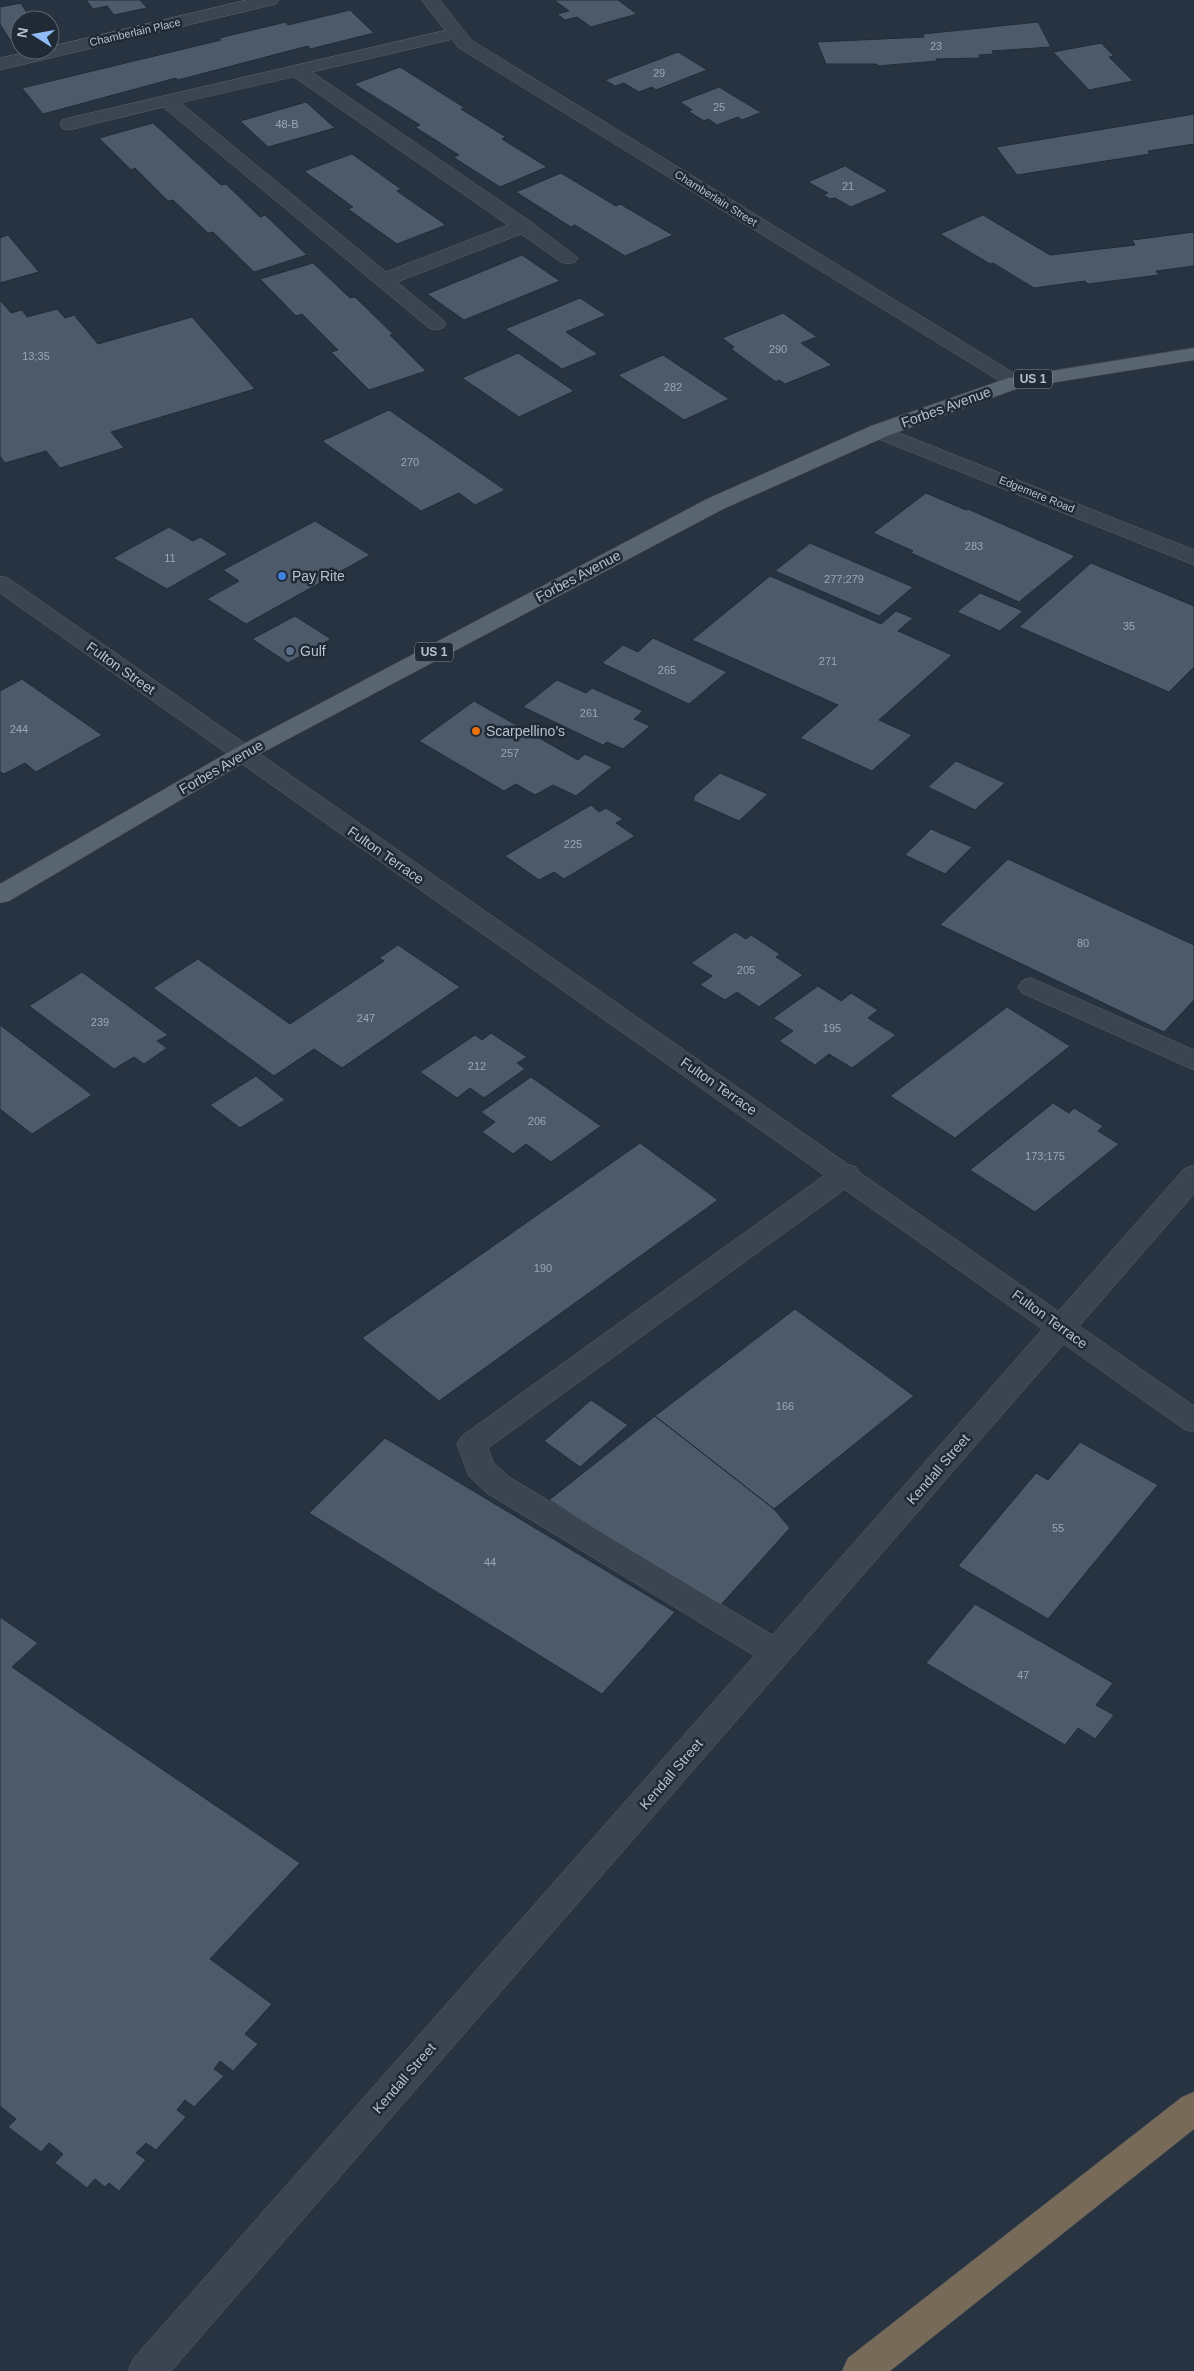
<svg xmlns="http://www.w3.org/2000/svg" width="1194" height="2371" font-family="Arial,sans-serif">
  <rect width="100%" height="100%" fill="#273341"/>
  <!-- building -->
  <path fill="#4d5a6a" stroke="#212c38" d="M86,0H140L147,8L114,15L107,6L93,9Z
    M554,0H618L637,14L591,27L577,17L565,20L557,14L569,11Z
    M21,3L30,18L37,17L39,20H20V38L10,40L0,24V7Z
    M350,10L374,33L310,49L308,46L178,80L176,78L43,114L22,88L221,40L219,38L286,22L288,25Z
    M1038,22L1051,47L992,51L994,54L979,55L980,58L936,59L937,61L878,66L877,64H826L817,42L924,37L923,34Z
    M1101,43L1114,56L1109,57L1133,81L1089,90L1053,52Z
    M678,52L707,70L656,90L652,87L639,92L624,83L615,86L605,80Z
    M400,67L465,108L461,109L506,137L502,139L547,167L500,187L453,157L459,155L415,127L420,125L354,84Z
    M719,87L757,110L762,112L742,120L738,117L717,125L708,119L704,121L688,111L692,110L680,102Z
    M306,102L335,128L268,147L240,121Z
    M1194,114V144L1148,151L1150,154L1017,175L996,147Z
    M153,123L221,185L226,184L260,217L265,215L307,255L254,272L213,232L208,233L173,200L168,201L135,168L131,170L99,138Z
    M352,154L401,189L397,191L446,225L397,244L348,209L353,207L304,171Z
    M845,166L888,191L851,207L835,198L830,199L823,195L828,193L808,182Z
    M561,173L616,206L620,204L673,235L625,256L575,225L571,227L516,192Z
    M983,215L1050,255L1135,245L1132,240L1194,232V266L1156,271L1159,275L1088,284L1085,281L1034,288L993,263L990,264L940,234Z
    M8,235L39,272L0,283V238Z
    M522,255L560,281L464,320L427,294Z
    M313,263L350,298L355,297L393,334L390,335L426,371L369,390L331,352L338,350L302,314L296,316L260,279Z
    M580,298L606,315L566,332L598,354L562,369L505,329Z
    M0,300L11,313L22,310L27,317L57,309L65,318L74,315L98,344L192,317L255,389L111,432L124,448L60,468L46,451L5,463L0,456Z
    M783,313L817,337L801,343L832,365L785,384L779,380L776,382L731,349L734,347L722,338Z
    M518,353L574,391L519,417L462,378Z
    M663,355L729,399L684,420L618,375Z
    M389,410L505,490L475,505L459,493L421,511L322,441Z
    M926,493L966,510L968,509L1075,556L1019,602L911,553L913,551L873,533Z
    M315,521L370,555L246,624L207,599L239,581L223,570Z
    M169,527L193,541L200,537L228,554L167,589L113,558Z
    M810,543L913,587L879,616L775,571Z
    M1091,563L1194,606V667L1169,692L1019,627Z
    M770,576L881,624L896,611L913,618L898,631L952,655L879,720L912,735L872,771L800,738L838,705L692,640Z
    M980,593L1023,611L1000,631L957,612Z
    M295,616L331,639L288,663L252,639Z
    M653,638L727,672L689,704L602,663L623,645L638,652Z
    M22,679L102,735L36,772L25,763L4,774L0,772V691Z
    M557,680L586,693L592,688L643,711L634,719L650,726L623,749L607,742L603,745L523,707Z
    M474,701L578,760L585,754L612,767L576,796L553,785L535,795L516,784L504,791L419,741Z
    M956,761L1005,783L975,810L928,787Z
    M720,773L768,794L739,821L694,801V796Z
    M591,805L599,812L606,808L623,819L616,823L635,836L564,879L554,872L539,880L505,856Z
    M931,829L972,847L945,874L905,855Z
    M1008,859L1194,945V1000L1164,1032L940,925Z
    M735,932L746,939L751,935L780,954L776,957L803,975L759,1007L737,992L725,1000L700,985L712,976L691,963Z
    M398,945L460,987L342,1068L314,1049L274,1076L153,988L198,959L290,1024L384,961L379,958Z
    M82,972L168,1035L157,1041L167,1048L144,1064L134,1057L114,1069L29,1006Z
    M818,986L841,1001L851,993L878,1010L868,1018L896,1035L852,1068L829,1054L815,1065L779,1041L793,1031L773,1018Z
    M1007,1007L1070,1046L955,1138L890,1096Z
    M0,1025L92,1095L32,1134L0,1109Z
    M491,1033L527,1057L517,1063L525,1069L484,1098L470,1088L457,1098L420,1072L475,1035L482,1040Z
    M256,1076L285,1100L240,1128L210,1105Z
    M531,1077L601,1126L551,1162L526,1144L513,1154L482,1132L495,1122L481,1112Z
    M1053,1103L1069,1113L1074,1108L1103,1126L1098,1131L1119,1144L1035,1212L970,1170Z
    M640,1143L718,1200L439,1401L362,1338Z
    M795,1309L914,1396L774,1509L655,1416Z
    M591,1400L628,1425L580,1467L544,1441Z
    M655,1416L774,1509L790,1528L719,1607L549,1500Z
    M385,1438L675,1612L602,1694L309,1513Z
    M1080,1442L1158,1485L1048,1619L958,1566L1036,1473L1048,1480Z
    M975,1604L1113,1683L1096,1705L1114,1715L1095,1739L1078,1728L1065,1745L926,1663Z
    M0,1617L38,1643L12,1667L300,1863L210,1959L272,2004L245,2034L258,2044L233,2071L220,2061L214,2069L224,2076L194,2107L185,2100L177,2110L186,2117L156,2150L146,2143L136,2153L146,2160L119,2191L109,2183L105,2187L95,2179L87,2188L55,2163L63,2154L49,2143L41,2152L8,2127L16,2119L0,2106Z"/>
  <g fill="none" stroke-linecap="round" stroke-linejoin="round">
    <defs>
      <path id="service" d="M456,28L462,29L465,33L462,37L312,72L531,222L578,258L575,262L568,264L561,262L521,234L397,282L443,320L446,324L443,328L436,330L429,328L163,107L69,130L62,128L60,124L62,120L69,118ZM294,77L508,225L386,272L181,103Z
        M1031,978L1194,1050V1070L1022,993L1018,987L1022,981Z
        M846,1164L856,1167L860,1174L856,1181L488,1448L493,1462L509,1477L787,1644L792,1653L787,1662L776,1666L765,1662L487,1493L469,1476L457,1444L462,1436L836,1167Z"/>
      <path id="minor" d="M247,0H279L276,4L0,70V58L36,50H50V47Z
        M422,0H440L471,40L1022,378L1025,382L1022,386L1015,388L1008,386L459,48Z
        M879,425L1194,550V565L871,436L868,431L871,426Z
        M1194,1166V1194L171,2371H128L134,2358L1184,1169Z"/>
      <path id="tertiary" d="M0,576L8,578L1194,1406V1432L1184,1429L0,593Z"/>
      <path id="primary" d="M1194,348V360L1019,388L887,436L723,509L250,759L9,901L0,903V884L234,749L707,499L871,426L1008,378Z"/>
      <path id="motorway" d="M1194,2092V2129L890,2371H842L848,2358L1182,2097Z"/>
    </defs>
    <!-- service casing -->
    <use href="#service" stroke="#59636e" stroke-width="1"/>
    <!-- minor casing -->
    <use href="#minor" stroke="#59636e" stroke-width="1"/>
    <!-- tertiary casing -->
    <use href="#tertiary" stroke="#59636e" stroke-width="1"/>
    <!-- primary casing -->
    <use href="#primary" stroke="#454e5a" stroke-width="1"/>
    <!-- motorway casing -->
    <use href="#motorway" stroke="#45505b" stroke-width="1"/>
    <!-- service -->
    <use href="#service" fill="#3b4551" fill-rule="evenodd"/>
    <!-- minor -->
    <use href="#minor" fill="#3b4551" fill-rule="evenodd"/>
    <!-- tertiary -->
    <use href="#tertiary" fill="#3b4551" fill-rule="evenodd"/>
    <!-- primary -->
    <use href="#primary" fill="#596471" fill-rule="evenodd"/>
    <!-- motorway -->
    <use href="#motorway" fill="#776a58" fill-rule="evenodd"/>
  </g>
  <!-- markers -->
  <circle fill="#3f7fe0" stroke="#1f2a36" stroke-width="2" cx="282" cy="576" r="5"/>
  <circle fill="#5c6f8a" stroke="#1f2a36" stroke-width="2" cx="290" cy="651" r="5"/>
  <circle fill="#e8710a" stroke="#1f2a36" stroke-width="2" cx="476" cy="731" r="5"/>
  <g text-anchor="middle" stroke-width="5" stroke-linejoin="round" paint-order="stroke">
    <!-- far-street labels -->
    <g font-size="11" fill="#b8c0cb" stroke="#1f2a36">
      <text transform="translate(135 32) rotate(-13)" y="4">Chamberlain Place</text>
      <text transform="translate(716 198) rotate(32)" y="4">Chamberlain Street</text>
      <text transform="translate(1037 494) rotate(22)" y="4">Edgemere Road</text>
    </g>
    <!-- number labels -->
    <g font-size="11" fill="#9da6b3">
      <text x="936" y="50">23</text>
      <text x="659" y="77">29</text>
      <text x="719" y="111">25</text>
      <text x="287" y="128">48-B</text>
      <text x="848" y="190">21</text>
      <text x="778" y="353">290</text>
      <text x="36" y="360">13;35</text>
      <text x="673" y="391">282</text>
      <text x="410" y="466">270</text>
      <text x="974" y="550">283</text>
      <text x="170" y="562">11</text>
      <text x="844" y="583">277;279</text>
      <text x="1129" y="630">35</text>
      <text x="828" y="665">271</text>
      <text x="667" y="674">265</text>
      <text x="589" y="717">261</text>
      <text x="19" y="733">244</text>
      <text x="510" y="757">257</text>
      <text x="573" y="848">225</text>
      <text x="1083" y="947">80</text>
      <text x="746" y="974">205</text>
      <text x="366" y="1022">247</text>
      <text x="100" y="1026">239</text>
      <text x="832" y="1032">195</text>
      <text x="477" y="1070">212</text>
      <text x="537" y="1125">206</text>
      <text x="1045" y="1160">173;175</text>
      <text x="543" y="1272">190</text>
      <text x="785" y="1410">166</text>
      <text x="1058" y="1532">55</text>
      <text x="490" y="1566">44</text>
      <text x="1023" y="1679">47</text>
    </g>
    <!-- shield labels -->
    <g fill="#1f2a36" stroke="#8a939e" stroke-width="1">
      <rect x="1014" y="369.5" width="38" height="19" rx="4"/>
      <rect x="415" y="642.5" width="38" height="19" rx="4"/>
    </g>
    <g font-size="12" font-weight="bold" fill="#b8c0cb">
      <text x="1033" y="383">US 1</text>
      <text x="434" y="656">US 1</text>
    </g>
    <!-- street labels -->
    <g font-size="14" fill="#b8c0cb" stroke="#1f2a36">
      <text transform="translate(946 407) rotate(-20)" y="5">Forbes Avenue</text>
      <text transform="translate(578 576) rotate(-28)" y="5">Forbes Avenue</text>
      <text transform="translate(121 668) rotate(35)" y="5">Fulton Street</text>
      <text transform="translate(221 767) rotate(-30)" y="5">Forbes Avenue</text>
      <text transform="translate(386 855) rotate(35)" y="5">Fulton Terrace</text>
      <text transform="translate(719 1086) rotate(35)" y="5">Fulton Terrace</text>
      <text transform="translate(1050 1319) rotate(36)" y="5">Fulton Terrace</text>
      <text transform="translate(938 1469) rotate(-49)" y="5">Kendall Street</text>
      <text transform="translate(671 1774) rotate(-49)" y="5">Kendall Street</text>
      <text transform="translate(404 2078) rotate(-49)" y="5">Kendall Street</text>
    </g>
    <!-- poi labels -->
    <g font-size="14" fill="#b8c0cb" stroke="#1f2a36" text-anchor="start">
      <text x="292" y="581">Pay Rite</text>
      <text x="300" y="656">Gulf</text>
      <text x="486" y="736">Scarpellino’s</text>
    </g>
  </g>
  <!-- north arrow -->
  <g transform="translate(35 35) rotate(281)"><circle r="24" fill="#1f2a36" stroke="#5c6672"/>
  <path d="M0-4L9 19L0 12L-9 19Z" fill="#91bcf7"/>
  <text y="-8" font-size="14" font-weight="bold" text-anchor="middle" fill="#b8c0cb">N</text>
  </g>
</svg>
